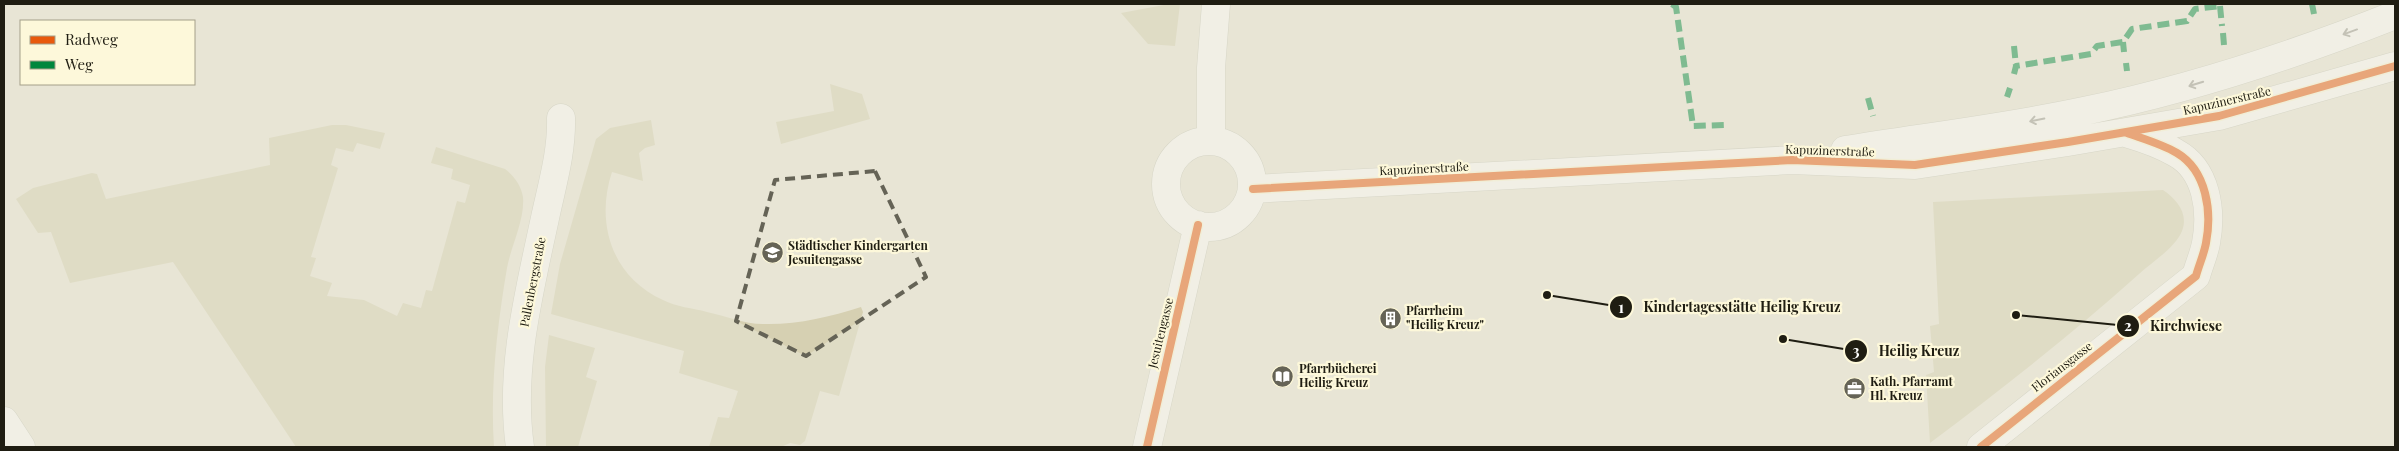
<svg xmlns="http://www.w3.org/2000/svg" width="2399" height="451" font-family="'Playfair Display',serif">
  <rect width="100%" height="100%" fill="#e8e5d5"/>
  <!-- green -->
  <path fill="#d6d0b2" d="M1169,4H1180L1175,46L1148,44L1121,13Z
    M830,84L862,94L870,119L781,144L776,122L834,111Z
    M651,120L655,145L645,148L639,153L643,181L612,172C595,223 612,277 663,300C676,307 693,308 707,312C726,316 744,324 763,324C797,325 829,317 861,307L863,312L839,396L820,391L805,441L800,445L790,443L781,447H709L718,417L729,418L738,391L679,373L684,351L551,314L560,264L596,139L610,128Z
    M332,125H346L385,133L380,149L357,143L353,152L336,148L331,165L338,168L311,257L316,258L310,276L332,283L327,296L364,300L397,316L403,303L421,308L426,290L432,291L457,201L465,203L470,185L451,179L453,169L431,163L436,147L505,169C514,176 521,185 523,197C525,220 511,246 507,268C497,327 490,387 494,447H296L173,262L70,283L51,232L38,233L16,199L33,188L92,173L97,174L106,199L270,165L269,138Z
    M2163,190C2176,199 2189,213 2182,231C2175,248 2152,262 2139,274C2072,334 2002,389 1930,443L1926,375L1934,372L1930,326L1939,324L1933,202Z
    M549,335L595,348L586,377L597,381L578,447H546L545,367Z"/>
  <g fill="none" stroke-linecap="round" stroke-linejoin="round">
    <defs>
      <path id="minor" d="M1211,141V68L1216,4
        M1166 184a43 43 0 1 1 86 0a43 43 0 1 1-86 0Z
        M1845,150C1925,137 2005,128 2084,111C2191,89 2294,55 2395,15
        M1253,189L1792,160L1915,165L2068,142L2219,116L2395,66
        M4,421L21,447
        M520,447C509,370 529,293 545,218C552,185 562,152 561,118
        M1147,447L1198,225
        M1981,447L2196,276C2199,265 2204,254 2206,243C2212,211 2207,170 2176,153C2161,144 2143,138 2126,133"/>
    </defs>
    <!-- minor casing -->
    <use href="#minor" stroke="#c5c3b6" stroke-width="29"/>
    <!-- minor -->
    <use href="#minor" stroke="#fcfbf9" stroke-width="28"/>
    <!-- quiet -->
    <path stroke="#00873e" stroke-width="6" stroke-dasharray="12 6" stroke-linecap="butt" d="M1672,4L1676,7L1693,126L1724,125
      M1855,4V5
      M2312,4L2314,14
      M2220,6L2222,26
      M2223,33L2224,45
      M2123,42L2124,52
      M2014,46L2016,66
      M2126,63L2127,71
      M2014,74L2016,66L2091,54L2097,46L2123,42L2132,29L2187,21L2195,9L2220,6L2221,4
      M2007,97L2010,88
      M1868,98L1873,116"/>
    <defs>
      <path id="cycleway" d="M1253,189L1792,160L1915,165L2068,142L2219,116L2395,66
        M1147,447L1198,225
        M1981,447L2196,276C2199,265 2204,254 2206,243C2212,212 2207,171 2177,153C2162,144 2144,139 2127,133"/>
    </defs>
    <!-- cycleway casing -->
    <use href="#cycleway" stroke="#fdf8da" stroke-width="11"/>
    <!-- cycleway -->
    <use href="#cycleway" stroke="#e8590c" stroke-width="8"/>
  </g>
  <!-- one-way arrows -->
  <defs><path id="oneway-shaft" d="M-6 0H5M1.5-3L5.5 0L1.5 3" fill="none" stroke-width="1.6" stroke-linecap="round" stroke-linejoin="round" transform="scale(1.25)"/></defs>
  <g stroke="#999791">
    <use href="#oneway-shaft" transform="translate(2350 32) rotate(160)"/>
    <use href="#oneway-shaft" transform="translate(2196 84) rotate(163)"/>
    <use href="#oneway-shaft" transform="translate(2037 120) rotate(169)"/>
  </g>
  <!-- marked area -->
  <path d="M0 0H2399V451H0ZM875,171L926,277L806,356L736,321L775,180Z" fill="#e8e5d5" fill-opacity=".55" fill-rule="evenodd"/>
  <path fill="none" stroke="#656356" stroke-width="4" stroke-dasharray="10 6" stroke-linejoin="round" d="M875,171L926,277L806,356L736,321L775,180Z"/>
  <!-- icons -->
  <defs>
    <symbol id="school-disc" viewBox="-11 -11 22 22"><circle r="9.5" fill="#656356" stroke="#fdf8da"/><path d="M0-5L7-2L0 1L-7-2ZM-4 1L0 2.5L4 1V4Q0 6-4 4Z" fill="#fff"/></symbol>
    <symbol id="building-disc" viewBox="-11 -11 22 22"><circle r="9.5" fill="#656356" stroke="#fdf8da"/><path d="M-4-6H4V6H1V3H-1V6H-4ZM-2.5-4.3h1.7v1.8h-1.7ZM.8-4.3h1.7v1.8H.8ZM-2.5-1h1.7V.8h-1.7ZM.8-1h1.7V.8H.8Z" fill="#fff"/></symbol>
    <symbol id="library-disc" viewBox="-11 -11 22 22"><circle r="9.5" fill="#656356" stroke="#fdf8da"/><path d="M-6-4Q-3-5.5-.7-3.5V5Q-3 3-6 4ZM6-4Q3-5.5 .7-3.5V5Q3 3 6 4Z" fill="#fff"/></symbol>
    <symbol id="office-disc" viewBox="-11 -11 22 22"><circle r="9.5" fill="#656356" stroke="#fdf8da"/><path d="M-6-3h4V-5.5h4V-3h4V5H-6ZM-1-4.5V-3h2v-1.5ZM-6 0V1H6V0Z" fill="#fff"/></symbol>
  </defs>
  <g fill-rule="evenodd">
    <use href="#school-disc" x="760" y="240" width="25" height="25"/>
    <use href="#building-disc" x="1378" y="306" width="25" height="25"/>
    <use href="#library-disc" x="1270" y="364" width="25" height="25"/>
    <use href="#office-disc" x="1842" y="376" width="25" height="25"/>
  </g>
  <g text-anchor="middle" stroke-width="4.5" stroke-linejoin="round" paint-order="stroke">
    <!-- street labels -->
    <g font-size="12" fill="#1f1d12" stroke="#fdf8da">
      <text transform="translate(2227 101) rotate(-13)" y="4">Kapuzinerstraße</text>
      <text transform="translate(1830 151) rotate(2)" y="4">Kapuzinerstraße</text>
      <text transform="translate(1424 169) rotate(-3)" y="4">Kapuzinerstraße</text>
      <text transform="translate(533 282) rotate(-79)" y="4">Pallenbergstraße</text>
      <text transform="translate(1161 333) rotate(-76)" y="4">Jesuitengasse</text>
      <text transform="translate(2062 367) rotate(-38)" y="4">Floriansgasse</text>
    </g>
    <!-- poi labels -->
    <g font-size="12" font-weight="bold" fill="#1f1d12" stroke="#fdf8da" text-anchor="start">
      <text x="788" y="250">Städtischer Kindergarten<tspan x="788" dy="14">Jesuitengasse</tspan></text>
      <text x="1406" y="315">Pfarrheim<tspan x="1406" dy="14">"Heilig Kreuz"</tspan></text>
      <text x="1299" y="373">Pfarrbücherei<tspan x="1299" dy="14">Heilig Kreuz</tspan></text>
      <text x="1870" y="386">Kath. Pfarramt<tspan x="1870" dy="14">Hl. Kreuz</tspan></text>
    </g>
  </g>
  <!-- callouts -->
  <path fill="none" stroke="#1f1d12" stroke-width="2" d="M1547 295L1621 307M2016 315L2128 326M1783 339L1856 351"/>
  <g fill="#1f1d12" stroke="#fdf8da" stroke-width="2">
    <circle cx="1547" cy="295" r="5"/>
    <circle cx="2016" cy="315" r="5"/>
    <circle cx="1783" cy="339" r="5"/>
    <circle cx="1621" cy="307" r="12"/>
    <circle cx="2128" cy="326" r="12"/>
    <circle cx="1856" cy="351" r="12"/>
  </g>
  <g font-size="15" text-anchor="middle" font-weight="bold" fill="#fff">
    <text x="1621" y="313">1</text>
    <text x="2128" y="331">2</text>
    <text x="1856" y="356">3</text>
  </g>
  <g font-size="14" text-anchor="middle" font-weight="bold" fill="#1f1d12" stroke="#fdf8da" stroke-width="4.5" stroke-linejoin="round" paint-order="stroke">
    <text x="1742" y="312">Kindertagesstätte Heilig Kreuz</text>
    <text x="2186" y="331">Kirchwiese</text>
    <text x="1919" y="356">Heilig Kreuz</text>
  </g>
  <!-- border -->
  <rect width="2399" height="451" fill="none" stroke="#1f1d12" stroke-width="10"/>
  <!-- legend -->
  <rect x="20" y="20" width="175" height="65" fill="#fdf8da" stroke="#a4a08a"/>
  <rect x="30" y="36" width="25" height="8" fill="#e8590c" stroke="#a4a08a"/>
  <text x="65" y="45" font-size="15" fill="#1f1d12">Radweg</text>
  <rect x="30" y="61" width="25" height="8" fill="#00873e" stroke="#a4a08a"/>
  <text x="65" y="70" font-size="15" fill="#1f1d12">Weg</text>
</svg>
